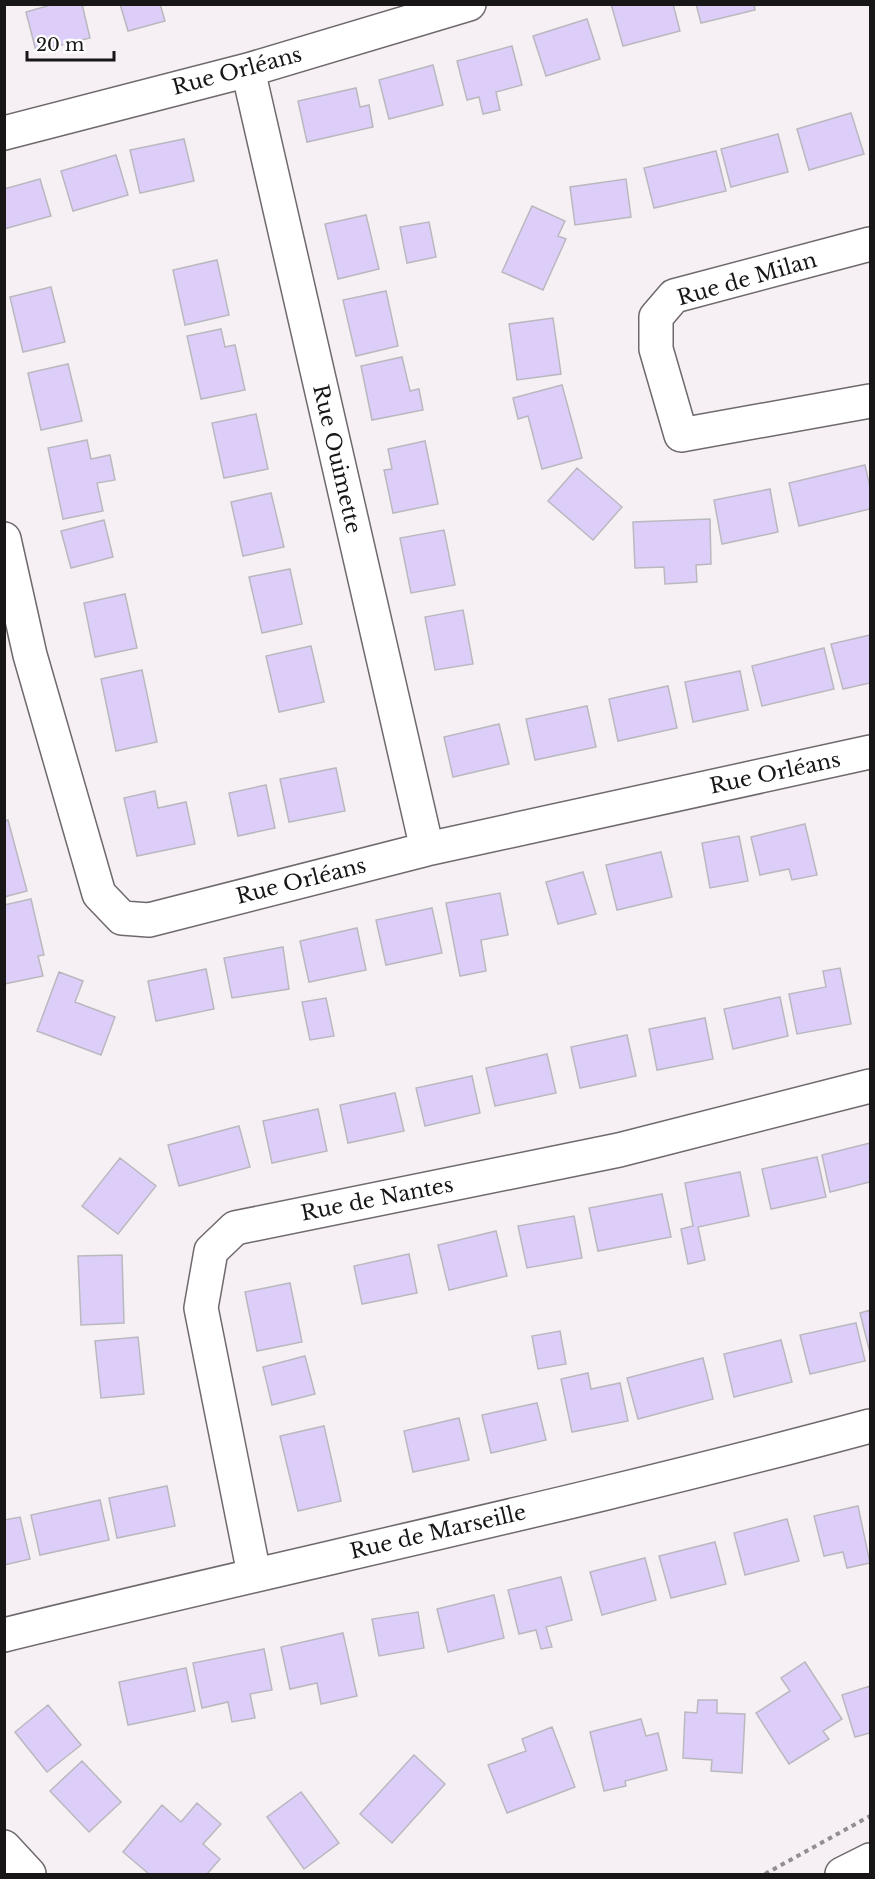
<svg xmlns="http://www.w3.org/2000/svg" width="875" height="1879" font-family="'Libre Baskerville',serif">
  <rect width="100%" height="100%" fill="#f6f0f5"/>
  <!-- building -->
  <path fill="#ddcef9" stroke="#bab8bf" stroke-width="1.5" d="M54,4H82L90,38L36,51L26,12Z
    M120,4H160L165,21L128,31Z
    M611,4H673L680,31L623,46Z
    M696,4H754L755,10L701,23Z
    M587,19L600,59L546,76L533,36Z
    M512,46L522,85L496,92L500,110L483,114L479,97L467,100L457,61Z
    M433,65L443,105L389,119L379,80Z
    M356,88L360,107L369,105L373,127L307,142L298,101Z
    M851,113L864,154L809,170L797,129Z
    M778,134L788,172L731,187L721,149Z
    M184,139L194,181L140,193L130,150Z
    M716,151L726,191L654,208L644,168Z
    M116,155L128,195L73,211L61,171Z
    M40,179L51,216L4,229V189Z
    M626,179L631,217L575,225L570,187Z
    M532,206L565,221L558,236L566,239L543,290L502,272Z
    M366,215L379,269L338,279L325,224Z
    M429,222L436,257L407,263L400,227Z
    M217,260L229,315L185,325L173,270Z
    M51,287L65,342L23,352L10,297Z
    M386,291L398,346L356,356L343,300Z
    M553,318L561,374L517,380L509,324Z
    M221,329L225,347L235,345L245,390L201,399L187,336Z
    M402,357L410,391L419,389L423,410L372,420L361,366Z
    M68,364L82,421L41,430L28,373Z
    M562,385L582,458L542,469L528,416L518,419L513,398Z
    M256,414L268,469L224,478L212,423Z
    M87,440L91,459L110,455L115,480L97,483L103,511L63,519L48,448Z
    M425,441L438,504L393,513L384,470L392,469L388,449Z
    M865,465L870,487V509L799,526L789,483Z
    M577,468L622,507L593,540L548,501Z
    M770,489L778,532L722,544L714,500Z
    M271,493L284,547L243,556L231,502Z
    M710,519L711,564L696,565L697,582L665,584L664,567L635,568L633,522Z
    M104,520L113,557L71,568L61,531Z
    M444,530L455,585L411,593L400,538Z
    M290,569L302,624L262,633L249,577Z
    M125,594L137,648L95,657L84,603Z
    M463,610L473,664L435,670L425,617Z
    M870,635V683L843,689L831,644Z
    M311,646L324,702L279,712L266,656Z
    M824,648L834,689L762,706L752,666Z
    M142,670L157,742L116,751L101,679Z
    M740,671L748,710L693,722L685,682Z
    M668,686L677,728L618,741L609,699Z
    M587,706L596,747L535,760L526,719Z
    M499,724L509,764L453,777L444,737Z
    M336,768L345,811L289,822L280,779Z
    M266,785L275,828L238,836L229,793Z
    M155,791L158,808L186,802L195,844L137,856L124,798Z
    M8,820L27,891L4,897V821Z
    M805,824L817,875L792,880L789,869L760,875L751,837Z
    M739,836L748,881L710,888L702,843Z
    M661,852L672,897L617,910L606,865Z
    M583,872L596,914L558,924L546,882Z
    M500,893L508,935L481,940L486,971L460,976L446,903Z
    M31,899L44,955L38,956L43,976L4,984V905Z
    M432,908L442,953L386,965L376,920Z
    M357,928L366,970L309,982L300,941Z
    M283,947L289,989L232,998L224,958Z
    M840,968L851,1024L797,1034L789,994L826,987L823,971Z
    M206,969L214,1009L156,1021L148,981Z
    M59,972L83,981L75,1002L115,1017L101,1055L37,1031Z
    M780,997L788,1036L733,1049L724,1009Z
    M326,998L334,1036L310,1040L302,1002Z
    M705,1018L713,1059L657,1070L649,1029Z
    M627,1035L636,1076L580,1088L571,1047Z
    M547,1054L556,1093L495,1106L486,1068Z
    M472,1076L480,1113L425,1126L416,1088Z
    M395,1093L404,1131L348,1143L340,1105Z
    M318,1109L327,1151L272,1163L263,1121Z
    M239,1126L250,1167L179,1186L168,1145Z
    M870,1143V1182L830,1192L822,1155Z
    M817,1157L826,1197L771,1209L762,1169Z
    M120,1158L156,1186L118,1234L82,1206Z
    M740,1172L749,1216L698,1227L705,1260L688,1264L681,1229L693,1226L685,1183Z
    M662,1194L671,1237L598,1251L589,1208Z
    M574,1216L582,1258L527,1268L518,1226Z
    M496,1231L507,1276L449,1290L438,1245Z
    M409,1254L417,1293L362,1304L354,1266Z
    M122,1255L124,1323L81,1325L78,1256Z
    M290,1283L302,1342L257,1351L245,1292Z
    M870,1310V1353L860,1313Z
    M856,1323L865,1361L810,1374L800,1335Z
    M560,1331L566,1364L538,1369L532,1336Z
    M138,1337L144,1394L101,1398L95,1341Z
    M781,1340L792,1382L734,1397L724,1354Z
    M305,1356L315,1394L272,1405L263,1367Z
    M703,1358L713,1399L638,1419L627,1378Z
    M588,1373L591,1389L620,1383L628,1421L572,1432L561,1379Z
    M537,1403L546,1440L491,1453L482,1415Z
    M459,1418L469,1460L413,1472L404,1431Z
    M324,1426L341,1501L298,1511L280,1436Z
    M167,1486L175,1526L117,1538L109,1498Z
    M100,1500L109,1540L40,1555L31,1515Z
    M858,1506L870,1563L847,1568L843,1552L824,1556L814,1516Z
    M20,1517L30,1559L4,1565V1520Z
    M787,1519L799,1561L745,1575L734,1533Z
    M715,1542L726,1584L671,1598L659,1556Z
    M645,1558L656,1600L602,1615L590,1572Z
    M561,1577L572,1620L546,1627L552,1647L541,1649L536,1630L519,1634L508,1590Z
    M494,1595L504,1638L448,1652L437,1609Z
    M418,1612L424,1648L379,1656L372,1619Z
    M343,1633L357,1696L321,1704L317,1683L290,1689L281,1647Z
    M264,1649L272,1690L250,1694L255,1718L232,1722L228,1702L202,1708L193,1663Z
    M805,1662L842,1719L823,1731L829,1739L789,1764L756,1713L790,1691L781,1678Z
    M186,1668L195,1711L128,1725L119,1682Z
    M870,1686V1733L855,1737L842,1695Z
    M698,1700H717V1713L745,1714L742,1773L711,1771L712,1760L683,1758L685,1712L697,1713Z
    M48,1705L81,1745L47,1772L15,1732Z
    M641,1719L646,1736L658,1733L667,1770L625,1781L626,1786L604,1791L590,1732Z
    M552,1727L575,1787L507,1813L488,1765L526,1751L522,1739Z
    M414,1755L445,1784L392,1843L360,1814Z
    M82,1761L121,1802L89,1832L50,1791Z
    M301,1792L339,1843L304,1869L267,1817Z
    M197,1803L221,1824L203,1844L220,1859L207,1874H149L123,1852L162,1805L181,1822Z"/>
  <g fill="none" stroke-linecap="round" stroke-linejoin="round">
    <defs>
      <path id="minor" d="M248,70L427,849
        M4,133L248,70L469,4
        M870,244L674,296L656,317V349L681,435L870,401
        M4,539L30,655L99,894L122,918L149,920L427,849L870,752
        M254,1574L201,1308L211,1251L235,1228L619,1150L870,1086
        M4,1635C293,1564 584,1503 870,1426
        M4,1847L29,1874
        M842,1874L870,1860"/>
    </defs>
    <!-- minor casing -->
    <use href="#minor" stroke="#6f696d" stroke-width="36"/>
    <!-- path -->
    <path stroke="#938e92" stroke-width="4" stroke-dasharray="4.5 4.5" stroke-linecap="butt" d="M765,1874L870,1816"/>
    <!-- minor -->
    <use href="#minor" stroke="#fff" stroke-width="33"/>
  </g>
  <g text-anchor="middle" stroke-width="4.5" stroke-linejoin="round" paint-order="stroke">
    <!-- street labels -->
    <g font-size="21" fill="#191618" stroke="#fff">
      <text transform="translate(237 71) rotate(-15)" y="7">Rue Orléans</text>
      <text transform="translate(747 279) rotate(-16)" y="7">Rue de Milan</text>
      <text transform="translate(337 459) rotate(77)" y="7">Rue Ouimette</text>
      <text transform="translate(775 773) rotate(-12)" y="7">Rue Orléans</text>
      <text transform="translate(301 881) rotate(-14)" y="7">Rue Orléans</text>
      <text transform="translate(377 1199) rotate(-11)" y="7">Rue de Nantes</text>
      <text transform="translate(438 1532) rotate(-13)" y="7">Rue de Marseille</text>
    </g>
  </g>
  <!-- border -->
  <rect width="875" height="1879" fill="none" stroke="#191618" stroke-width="12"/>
  <!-- scale -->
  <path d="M27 51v9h87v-9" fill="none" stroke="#191618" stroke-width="3"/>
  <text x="36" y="51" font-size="18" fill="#191618" stroke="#ffffff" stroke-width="4.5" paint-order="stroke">20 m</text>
</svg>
